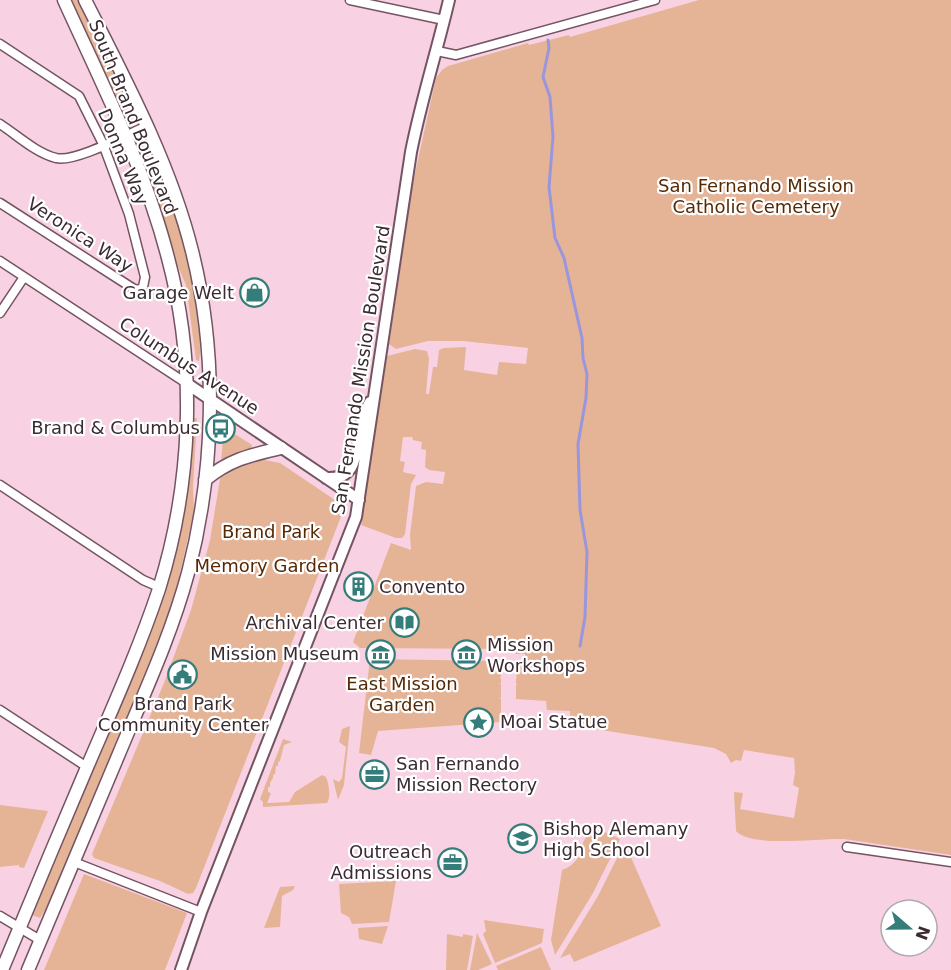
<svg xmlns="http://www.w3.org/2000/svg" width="951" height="970" font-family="'DejaVu Sans',sans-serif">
  <rect width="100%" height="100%" fill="#f8d2e3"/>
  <!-- green -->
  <path fill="#e5b496" d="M72,0H78C97,37 123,75 130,117L125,118Z
    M699,0H951V855L844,839C821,838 750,848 736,831L734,792L743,793L740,809L794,818L799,788L793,785L795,772L794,758L744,750L741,761L736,760L731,763L726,754L714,748L570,725V711L547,710L546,701L516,699V685L518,684H516V678H518L516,677L518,667L517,662H525V654H516V649L360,648L353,642L391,543L411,550L410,535L416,486L426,482L443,484L445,472L429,470L425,467L426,450L421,449L422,442L413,440L412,437H403L400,461L405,462L403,472L416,475L411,484L405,534L402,538H396L361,525L387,356L415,349L427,351L429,359L426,394H429L433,367H437L439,350L444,348L466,347L464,370L497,375L499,362L526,364L528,348L463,341H428L396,349L389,344L412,187L436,78L442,70L448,66L528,43L529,45L569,35L570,37Z
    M141,143C150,157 154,174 161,190C164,197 170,203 173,210C185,235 205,335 199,361L196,360L186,285L175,260L157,196L138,148L137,144Z
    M193,418H197L193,487L194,511L175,595L154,653L46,909L40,918L32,915L147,640Z
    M224,427L252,445L251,450L221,461Z
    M265,460L280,463L341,504L344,509L196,888L193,893L188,894L160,881L94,858L92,854L164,683L191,610L210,540L220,479C230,467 249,462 265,460Z
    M370,659L501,661V665L499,666L501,671L499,672H501V677L499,678H501V683H499L501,684V698L499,699H501V722L378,731L371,755L359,753Z
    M350,726L344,785L338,800L333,779L339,782L342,778L346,747L339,742L342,729Z
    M283,739L292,742L284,745L280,761L278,762V766H276L275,774L273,775V778L270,783V787H268V792L271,793L267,803L289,802L295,792L322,775L326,777C329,784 331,797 327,803L263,807V802L260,799Z
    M0,805L48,811L24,868L19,867V865L0,867Z
    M600,830L620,839L593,893L555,955L551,940L562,870C591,860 573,833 600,830Z
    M627,848L661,926L574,962L570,954L560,958L598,896L620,852Z
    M84,874L187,913L165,970H44Z
    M396,881L389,922L352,924L349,917L341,913L339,884Z
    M295,886L293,890L282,896L280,927L264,928L280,887Z
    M484,920L544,929L542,943L495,963L483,934L486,931Z
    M388,926L382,944L359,939L358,928Z
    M477,933L492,964L478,970H470Z
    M447,934L463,937V934L473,936L467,970H446Z
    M541,947L551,970H498L496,966Z"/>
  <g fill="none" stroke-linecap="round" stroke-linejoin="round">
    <!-- stream -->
    <path stroke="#9a96dd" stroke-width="3" d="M548,40L549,48L543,77L550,97L553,137L549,187L555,238L564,258L582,338L583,358L587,374L586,398L578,444L580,510L587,552L585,617L580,646"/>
    <defs>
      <path id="street" d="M350,0L444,20
        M0,44L79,96L103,144L129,214L145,277L143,287L139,290L134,289L0,203
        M437,51L456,55L655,0
        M0,124C17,135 36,153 56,158C74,163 128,134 147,126
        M0,261L186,383
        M0,313L24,277
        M0,485L143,580L159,587
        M0,710L87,767
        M847,847L951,862
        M74,862L201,912
        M0,916L40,940"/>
      <path id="secondary" d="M186,383L359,500
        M326,478C360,480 355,449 361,425C362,416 366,410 370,402
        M181,970L201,912L356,517L411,152C421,101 437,51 449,0"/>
      <path id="primary" d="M205,480C230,459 251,455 281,448
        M2,970C30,902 59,833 88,765C113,707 139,649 159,589C192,483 197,366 168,258C145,168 102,84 64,0
        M28,970C58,899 88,827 118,756C143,696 171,636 188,573C215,469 218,355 192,251C170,163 126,81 85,0"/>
    </defs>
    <!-- street casing -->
    <use href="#street" stroke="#745463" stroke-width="11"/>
    <!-- secondary casing -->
    <use href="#secondary" stroke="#745463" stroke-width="14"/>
    <!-- primary casing -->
    <use href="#primary" stroke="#745463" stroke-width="15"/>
    <!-- street -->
    <use href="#street" stroke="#fff" stroke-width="8"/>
    <!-- secondary -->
    <use href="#secondary" stroke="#fff" stroke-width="10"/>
    <!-- primary -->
    <use href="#primary" stroke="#fff" stroke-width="12"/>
  </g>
  <!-- icons -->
  <defs>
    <symbol id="shop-ring" viewBox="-11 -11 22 22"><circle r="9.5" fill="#fff" stroke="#357d7a" stroke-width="1.5"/><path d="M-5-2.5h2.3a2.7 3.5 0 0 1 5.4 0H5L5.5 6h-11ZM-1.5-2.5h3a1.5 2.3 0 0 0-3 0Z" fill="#357d7a"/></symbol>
    <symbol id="bus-ring" viewBox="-11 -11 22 22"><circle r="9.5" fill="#fff" stroke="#357d7a" stroke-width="1.5"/><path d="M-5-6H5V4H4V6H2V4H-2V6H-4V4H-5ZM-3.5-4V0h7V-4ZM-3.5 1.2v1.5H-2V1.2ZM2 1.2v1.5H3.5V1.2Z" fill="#357d7a"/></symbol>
    <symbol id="building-ring" viewBox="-11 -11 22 22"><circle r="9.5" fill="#fff" stroke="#357d7a" stroke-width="1.5"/><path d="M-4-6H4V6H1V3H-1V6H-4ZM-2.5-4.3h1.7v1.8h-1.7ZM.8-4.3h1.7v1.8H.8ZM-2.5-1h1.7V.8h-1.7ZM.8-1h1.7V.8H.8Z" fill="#357d7a"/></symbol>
    <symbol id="library-ring" viewBox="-11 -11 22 22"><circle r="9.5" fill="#fff" stroke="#357d7a" stroke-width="1.5"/><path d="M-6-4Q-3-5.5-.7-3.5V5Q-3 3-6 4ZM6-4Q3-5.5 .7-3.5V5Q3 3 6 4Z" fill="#357d7a"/></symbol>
    <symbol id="museum-ring" viewBox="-11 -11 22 22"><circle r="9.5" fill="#fff" stroke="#357d7a" stroke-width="1.5"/><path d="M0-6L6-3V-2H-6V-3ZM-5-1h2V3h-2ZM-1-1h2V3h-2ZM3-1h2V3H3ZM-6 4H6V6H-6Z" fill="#357d7a"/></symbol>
    <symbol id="civic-ring" viewBox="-11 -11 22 22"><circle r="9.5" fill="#fff" stroke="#357d7a" stroke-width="1.5"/><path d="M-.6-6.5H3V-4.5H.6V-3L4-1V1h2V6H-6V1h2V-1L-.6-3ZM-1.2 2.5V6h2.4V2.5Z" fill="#357d7a"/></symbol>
    <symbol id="sight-ring" viewBox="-11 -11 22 22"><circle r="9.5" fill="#fff" stroke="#357d7a" stroke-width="1.5"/><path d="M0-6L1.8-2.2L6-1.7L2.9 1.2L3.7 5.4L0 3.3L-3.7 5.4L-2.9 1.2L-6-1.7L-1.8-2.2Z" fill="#357d7a"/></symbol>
    <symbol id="office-ring" viewBox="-11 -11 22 22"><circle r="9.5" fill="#fff" stroke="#357d7a" stroke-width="1.5"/><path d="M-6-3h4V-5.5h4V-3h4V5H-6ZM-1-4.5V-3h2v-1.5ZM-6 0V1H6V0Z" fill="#357d7a"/></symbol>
    <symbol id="school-ring" viewBox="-11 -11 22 22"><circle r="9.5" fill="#fff" stroke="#357d7a" stroke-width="1.5"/><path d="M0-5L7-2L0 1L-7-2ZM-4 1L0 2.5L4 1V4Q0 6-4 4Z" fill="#357d7a"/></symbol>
  </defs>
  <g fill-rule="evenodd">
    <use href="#shop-ring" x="238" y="276" width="33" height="33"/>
    <use href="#bus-ring" x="204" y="412" width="33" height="33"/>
    <use href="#building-ring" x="342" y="570" width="33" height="33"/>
    <use href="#library-ring" x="388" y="606" width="33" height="33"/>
    <use href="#museum-ring" x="364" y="638" width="33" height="33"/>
    <use href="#museum-ring" x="450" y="638" width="33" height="33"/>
    <use href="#civic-ring" x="166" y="658" width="33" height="33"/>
    <use href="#sight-ring" x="462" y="706" width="33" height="33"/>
    <use href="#office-ring" x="358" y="758" width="33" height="33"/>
    <use href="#school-ring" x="506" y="822" width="33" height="33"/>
    <use href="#office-ring" x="436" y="846" width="33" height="33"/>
  </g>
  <g text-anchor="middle" stroke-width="4.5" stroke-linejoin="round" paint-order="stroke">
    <!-- street labels -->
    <g font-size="18" fill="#392b31" stroke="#fff">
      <text transform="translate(133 117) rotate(68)" y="6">South Brand Boulevard</text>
      <text transform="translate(123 157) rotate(67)" y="6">Donna Way</text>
      <text transform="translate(80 235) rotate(33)" y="6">Veronica Way</text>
      <text transform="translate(189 366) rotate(33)" y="6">Columbus Avenue</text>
      <text transform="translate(361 370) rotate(-81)" y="6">San Fernando Mission Boulevard</text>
    </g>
    <!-- park labels -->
    <g font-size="18" fill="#562905" stroke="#fff">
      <text x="756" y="192">San Fernando Mission<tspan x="756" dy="21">Catholic Cemetery</tspan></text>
      <text x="271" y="538">Brand Park</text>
      <text x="267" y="572">Memory Garden</text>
      <text x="402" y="690">East Mission<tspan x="402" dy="21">Garden</tspan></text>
    </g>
    <!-- poi labels -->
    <g font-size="18" fill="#392b31" stroke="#fff" text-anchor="end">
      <text x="234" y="299">Garage Welt</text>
      <text x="200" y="434">Brand &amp; Columbus</text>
      <text x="379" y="593" text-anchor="start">Convento</text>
      <text x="384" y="629">Archival Center</text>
      <text x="487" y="651" text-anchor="start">Mission<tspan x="487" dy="21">Workshops</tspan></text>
      <text x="359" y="660">Mission Museum</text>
      <text x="183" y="710" text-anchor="middle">Brand Park<tspan x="183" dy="21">Community Center</tspan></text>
      <text x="500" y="728" text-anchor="start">Moai Statue</text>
      <text x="396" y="770" text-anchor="start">San Fernando<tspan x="396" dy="21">Mission Rectory</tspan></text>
      <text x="543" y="835" text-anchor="start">Bishop Alemany<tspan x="543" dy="21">High School</tspan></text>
      <text x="432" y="858">Outreach<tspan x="432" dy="21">Admissions</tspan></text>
    </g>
  </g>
  <!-- north arrow -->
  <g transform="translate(909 928) rotate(110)"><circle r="28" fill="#ffffff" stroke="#b0aaad" stroke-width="1.5"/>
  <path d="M0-4.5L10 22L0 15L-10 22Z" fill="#357d7a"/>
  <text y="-9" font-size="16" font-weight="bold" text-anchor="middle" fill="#392b31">N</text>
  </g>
</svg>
